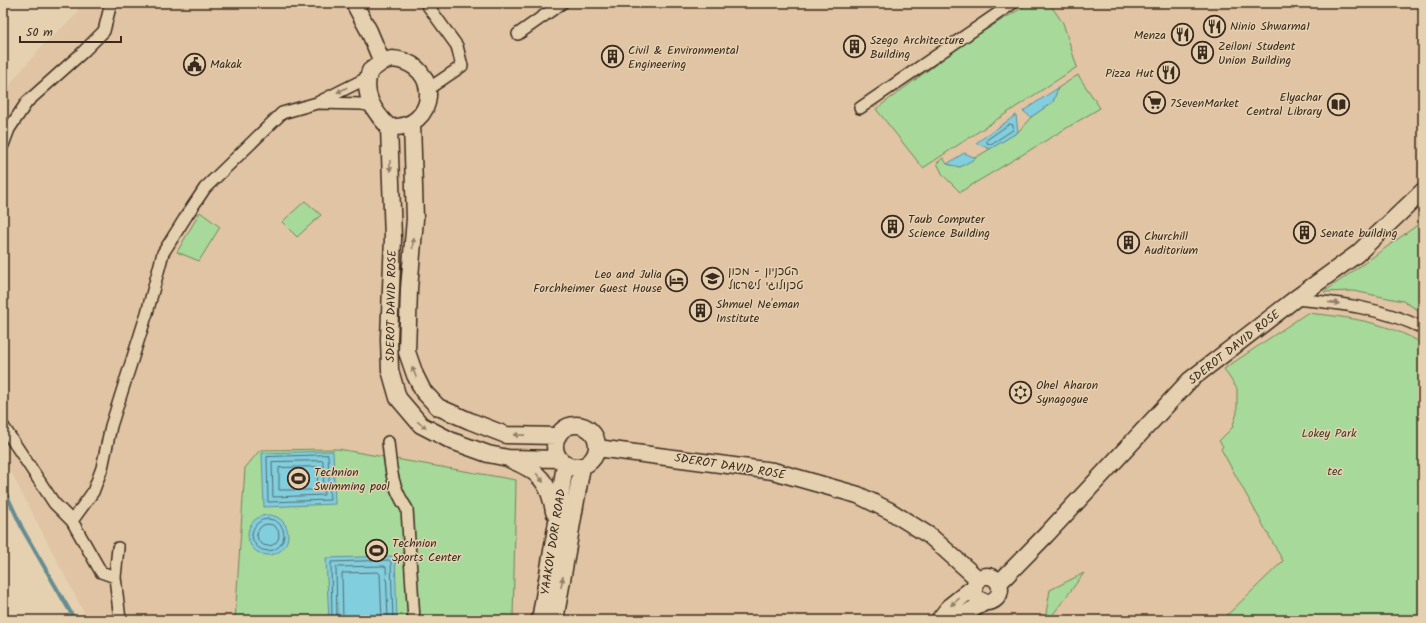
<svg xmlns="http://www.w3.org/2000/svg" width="1426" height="623" font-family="Kalam,'Playpen Sans Hebrew',sans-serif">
  <rect width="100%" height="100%" fill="#e5d1b0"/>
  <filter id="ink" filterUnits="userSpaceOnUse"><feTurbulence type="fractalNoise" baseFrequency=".025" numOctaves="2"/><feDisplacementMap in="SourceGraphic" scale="8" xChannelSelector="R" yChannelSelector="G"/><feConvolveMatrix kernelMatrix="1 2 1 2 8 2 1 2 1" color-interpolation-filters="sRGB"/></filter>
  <g filter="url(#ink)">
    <!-- built -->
    <path fill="#e0c4a3" d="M79,3H1423V620H88L3,457V99L14,79L42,46L77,14Z"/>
    <!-- green -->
    <path fill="#a7d99a" stroke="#71825c" d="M1030,3H1049L1063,23L1077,67L923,168L876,109L967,41Z
      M1078,75L1100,108L960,192L943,175L937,163L943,158L947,164L960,167L1018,132L1031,117L1053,102L1058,88Z
      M305,201L321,215L297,237L282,222Z
      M200,212L220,227L199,261L177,252Z
      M1423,221V313L1403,301L1353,291L1324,292Z
      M1307,313C1348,317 1387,322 1423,344V620H1222L1283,561L1221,449L1223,446L1219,441L1232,428L1237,413V389L1224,369Z
      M338,449L516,480L513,620H235L245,468L260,450Z
      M1084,573L1051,617L1046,613L1050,590Z"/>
    <!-- water -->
    <path fill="#81cedf" stroke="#658c92" d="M1058,88L1053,102L1031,117L1023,111Z
      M1016,115L1018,132L990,149L976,143Z
      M964,153L976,158L960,167L947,164Z
      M333,451L335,504L264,507L262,453Z
      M248 535a20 20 0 1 1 40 0a20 20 0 1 1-40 0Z
      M395,556L397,620H329L326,558Z"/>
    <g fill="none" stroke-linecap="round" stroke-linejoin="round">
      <!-- shore -->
      <path stroke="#576c6b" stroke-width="1" d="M1010,124L1013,125V130L991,144L987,143V140Z
        M328,455L330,500L268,502L267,457Z
        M323,461L324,495L273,497L272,462Z
        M317,467L318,490H279V468Z
        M252 535a16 16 0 1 1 32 0a16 16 0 1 1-32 0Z
        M257 535a11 11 0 1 1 22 0a11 11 0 1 1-22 0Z
        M332,620L331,562L389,560L391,562L393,620
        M337,620L336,567L384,566L386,567L388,620
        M343,620L342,573L378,572L380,574L382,620"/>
      <!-- stream -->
      <path stroke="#658c92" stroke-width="4" d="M3,487L23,530L75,620"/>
      <defs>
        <path id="street" d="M426,3L457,46L462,66L428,89
          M518,34L562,3
          M318,103L362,104L372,106
          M860,108L1013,3
          M3,145L9,129L27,102L82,53L104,31L111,3
          M1295,299C1341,303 1381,308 1423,328
          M3,426L54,503L72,521L93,492L102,468L111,426L147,313L163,253L187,215L205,188L282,113L317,103L367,78
          M388,442C391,470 391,485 407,509L414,620
          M72,521L101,572L115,577L118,548
          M115,577L120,620"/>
        <path id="secondary" d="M354,3L369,31L382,62
          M392,59C443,63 438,131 389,127C374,112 361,93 370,71L382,62Z
          M412,123L415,219L409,289L407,352L415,375L423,391L438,407L470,421L506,435L558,436
          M389,127L393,238L389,339L390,370L398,398L421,425L452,441L488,454L508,458L560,459
          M555 446a21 21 0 1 1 42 0a21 21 0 1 1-42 0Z
          M597,448L773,471L858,495L890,511L930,536L978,579
          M511,460C539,471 550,483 554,512
          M974 589a13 13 0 1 1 26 0a13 13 0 1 1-26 0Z
          M999,583L1046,535L1190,380L1295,299L1357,254L1423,191
          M540,620L556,528L565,463
          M555,620L582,466
          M939,620L950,606L974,587
          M955,620L985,602"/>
      </defs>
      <!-- street casing -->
      <use href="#street" stroke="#3b2a1e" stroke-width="14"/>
      <!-- secondary casing -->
      <use href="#secondary" stroke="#3b2a1e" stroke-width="19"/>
      <!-- street -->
      <use href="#street" stroke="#e5d1b0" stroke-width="11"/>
      <!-- secondary -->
      <use href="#secondary" stroke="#e5d1b0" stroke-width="16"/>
    </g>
    <!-- one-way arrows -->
    <defs><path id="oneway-solid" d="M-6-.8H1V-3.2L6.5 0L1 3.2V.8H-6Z"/></defs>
    <g fill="#907e67">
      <use href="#oneway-solid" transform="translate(342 90) rotate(152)"/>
      <use href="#oneway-solid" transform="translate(390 166) rotate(88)"/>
      <use href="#oneway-solid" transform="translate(413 243) rotate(-85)"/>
      <use href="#oneway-solid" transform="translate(1334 303) rotate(6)"/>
      <use href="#oneway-solid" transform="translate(414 372) rotate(-112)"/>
      <use href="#oneway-solid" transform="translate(422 425) rotate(36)"/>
      <use href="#oneway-solid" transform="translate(519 435) rotate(-179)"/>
      <use href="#oneway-solid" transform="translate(540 478) rotate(51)"/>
      <use href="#oneway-solid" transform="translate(562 582) rotate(-80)"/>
      <use href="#oneway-solid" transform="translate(955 602) rotate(140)"/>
    </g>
  </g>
  <!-- icons -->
  <defs>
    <symbol id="restaurant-ring" viewBox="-11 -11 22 22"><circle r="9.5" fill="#e5d1b0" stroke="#3b2a1e" stroke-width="1.5"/><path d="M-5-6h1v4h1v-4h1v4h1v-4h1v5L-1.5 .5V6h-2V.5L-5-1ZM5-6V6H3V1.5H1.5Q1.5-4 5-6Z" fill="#3b2a1e"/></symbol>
    <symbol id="building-ring" viewBox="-11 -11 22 22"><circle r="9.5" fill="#e5d1b0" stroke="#3b2a1e" stroke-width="1.5"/><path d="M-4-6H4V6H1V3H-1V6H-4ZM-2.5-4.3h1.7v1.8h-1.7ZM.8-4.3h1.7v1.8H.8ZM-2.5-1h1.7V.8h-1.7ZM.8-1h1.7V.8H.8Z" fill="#3b2a1e"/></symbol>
    <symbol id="civic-ring" viewBox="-11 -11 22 22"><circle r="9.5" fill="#e5d1b0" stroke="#3b2a1e" stroke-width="1.5"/><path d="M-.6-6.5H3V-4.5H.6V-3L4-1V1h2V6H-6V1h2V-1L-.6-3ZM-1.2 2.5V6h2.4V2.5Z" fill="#3b2a1e"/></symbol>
    <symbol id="supermarket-ring" viewBox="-11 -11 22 22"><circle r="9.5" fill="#e5d1b0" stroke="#3b2a1e" stroke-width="1.5"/><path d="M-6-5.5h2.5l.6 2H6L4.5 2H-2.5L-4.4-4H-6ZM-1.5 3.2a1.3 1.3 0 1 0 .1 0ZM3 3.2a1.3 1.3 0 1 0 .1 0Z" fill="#3b2a1e"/></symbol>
    <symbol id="library-ring" viewBox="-11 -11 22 22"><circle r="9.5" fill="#e5d1b0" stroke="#3b2a1e" stroke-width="1.5"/><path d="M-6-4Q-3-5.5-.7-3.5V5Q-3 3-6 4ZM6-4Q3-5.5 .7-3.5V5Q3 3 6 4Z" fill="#3b2a1e"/></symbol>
    <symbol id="university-ring" viewBox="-11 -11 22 22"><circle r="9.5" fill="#e5d1b0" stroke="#3b2a1e" stroke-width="1.5"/><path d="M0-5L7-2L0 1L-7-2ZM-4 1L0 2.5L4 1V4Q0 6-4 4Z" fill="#3b2a1e"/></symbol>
    <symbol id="hotel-ring" viewBox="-11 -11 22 22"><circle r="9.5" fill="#e5d1b0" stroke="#3b2a1e" stroke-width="1.5"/><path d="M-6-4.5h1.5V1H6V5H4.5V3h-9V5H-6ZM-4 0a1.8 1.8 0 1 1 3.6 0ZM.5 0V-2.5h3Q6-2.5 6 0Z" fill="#3b2a1e"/></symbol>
    <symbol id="synagogue-ring" viewBox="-11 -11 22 22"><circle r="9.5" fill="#e5d1b0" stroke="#3b2a1e" stroke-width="1.5"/><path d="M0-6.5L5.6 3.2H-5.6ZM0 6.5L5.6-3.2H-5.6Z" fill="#3b2a1e"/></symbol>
    <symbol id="stadium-ring" viewBox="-11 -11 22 22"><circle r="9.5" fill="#e5d1b0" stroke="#3b2a1e" stroke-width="1.5"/><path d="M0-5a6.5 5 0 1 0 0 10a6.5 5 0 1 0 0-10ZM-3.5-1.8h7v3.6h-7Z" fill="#3b2a1e"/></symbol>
  </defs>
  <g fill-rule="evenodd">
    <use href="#restaurant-ring" x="1202" y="14" width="25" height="25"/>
    <use href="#restaurant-ring" x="1170" y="22" width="25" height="25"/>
    <use href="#building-ring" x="842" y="34" width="25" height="25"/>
    <use href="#building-ring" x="1190" y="40" width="25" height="25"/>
    <use href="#building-ring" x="600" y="44" width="25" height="25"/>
    <use href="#civic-ring" x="182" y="52" width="25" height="25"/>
    <use href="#restaurant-ring" x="1156" y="60" width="25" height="25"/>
    <use href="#supermarket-ring" x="1142" y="90" width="25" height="25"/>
    <use href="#library-ring" x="1326" y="92" width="25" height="25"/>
    <use href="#building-ring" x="880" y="214" width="25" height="25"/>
    <use href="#building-ring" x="1292" y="220" width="25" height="25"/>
    <use href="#building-ring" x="1116" y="230" width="25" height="25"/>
    <use href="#university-ring" x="700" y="266" width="25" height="25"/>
    <use href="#hotel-ring" x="664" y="268" width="25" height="25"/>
    <use href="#building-ring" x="688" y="298" width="25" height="25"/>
    <use href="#synagogue-ring" x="1008" y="380" width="25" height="25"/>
    <use href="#stadium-ring" x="286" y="466" width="25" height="25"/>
    <use href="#stadium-ring" x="364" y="538" width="25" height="25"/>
  </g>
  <g text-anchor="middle" stroke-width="3" stroke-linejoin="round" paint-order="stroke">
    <!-- poi labels -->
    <g font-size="12" fill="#3b2a1e" stroke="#e5d1b0" text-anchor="start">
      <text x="1230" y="30">Ninio Shwarma1</text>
      <text x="1166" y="39" text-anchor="end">Menza</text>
      <text x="870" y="44">Szego Architecture<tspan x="870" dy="14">Building</tspan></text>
      <text x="1218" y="50">Zeiloni Student<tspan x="1218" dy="14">Union Building</tspan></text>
      <text x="628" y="54">Civil &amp; Environmental<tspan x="628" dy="14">Engineering</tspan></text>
      <text x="210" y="68">Makak</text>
      <text x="1154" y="77" text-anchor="end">Pizza Hut</text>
      <text x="1322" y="101" text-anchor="end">Elyachar<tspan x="1322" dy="14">Central Library</tspan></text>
      <text x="1170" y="107">7SevenMarket</text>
      <text x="908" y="223">Taub Computer<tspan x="908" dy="14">Science Building</tspan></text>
      <text x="1320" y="237">Senate building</text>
      <text x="1144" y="240">Churchill<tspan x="1144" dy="14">Auditorium</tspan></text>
      <text x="728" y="275">הטכניון - מכון<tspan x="728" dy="14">טכנולוגי לישראל</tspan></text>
      <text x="662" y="278" text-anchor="end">Leo and Julia<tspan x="662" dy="14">Forchheimer Guest House</tspan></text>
      <text x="716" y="308">Shmuel Ne'eman<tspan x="716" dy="14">Institute</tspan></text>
      <text x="1036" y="389">Ohel Aharon<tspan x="1036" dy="14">Synagogue</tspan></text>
      <text x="314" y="476">Technion<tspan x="314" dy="14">Swimming pool</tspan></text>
      <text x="392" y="547">Technion<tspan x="392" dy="14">Sports Center</tspan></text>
    </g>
    <!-- street labels -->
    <g font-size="12" fill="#3b2a1e" stroke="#e5d1b0">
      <text transform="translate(391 306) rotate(-89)" y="4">SDEROT DAVID ROSE</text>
      <text transform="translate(1234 347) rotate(-38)" y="4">SDEROT DAVID ROSE</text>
      <text transform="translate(730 466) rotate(9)" y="4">SDEROT DAVID ROSE</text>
      <text transform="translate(553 542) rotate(-81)" y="4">YAAKOV DORI ROAD</text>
    </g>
    <!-- park labels -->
    <g font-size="12" fill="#463c2a" stroke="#e5d1b0">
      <text x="1329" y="437">Lokey Park</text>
      <text x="1335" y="475">tec</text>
    </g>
  </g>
  <!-- margin -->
  <rect width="1426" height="623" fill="none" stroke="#e5d1b0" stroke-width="16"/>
  <rect x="8" y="8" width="1410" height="607" fill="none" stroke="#3b2a1e" stroke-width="1.5" filter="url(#ink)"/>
  <!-- scale -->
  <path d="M20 36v6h101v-6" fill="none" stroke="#3b2a1e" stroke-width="2"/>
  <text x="26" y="36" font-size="12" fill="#3b2a1e" stroke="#e5d1b0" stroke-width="3" paint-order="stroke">50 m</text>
</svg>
